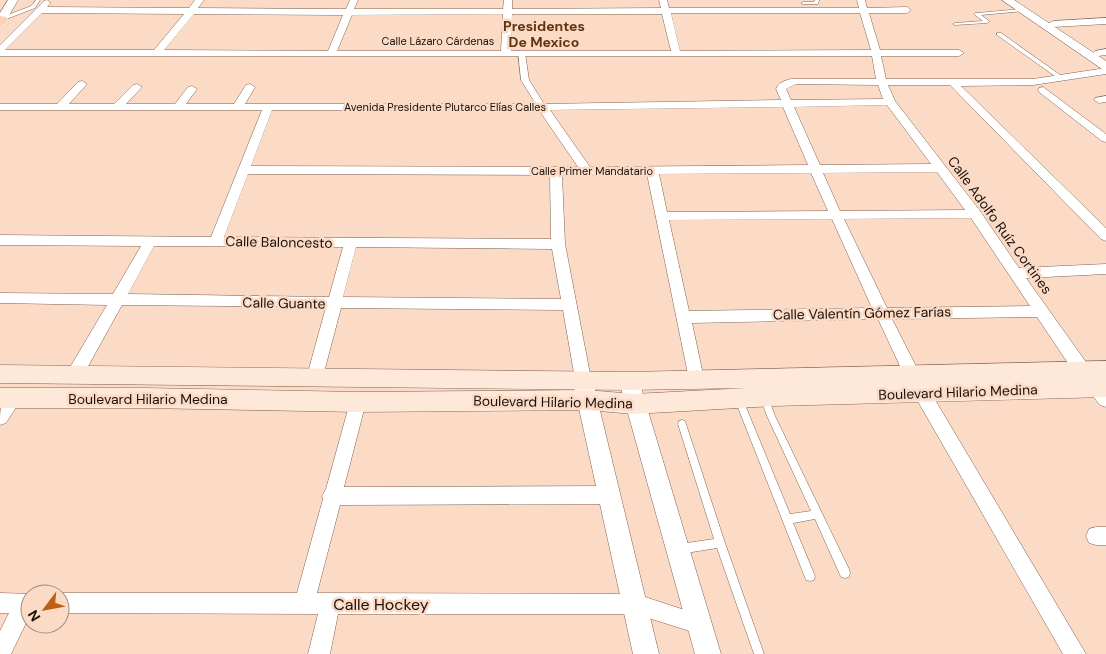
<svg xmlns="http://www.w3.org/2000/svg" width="1106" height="654" font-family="'DM Sans',sans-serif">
  <rect width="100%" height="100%" fill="#fbdac6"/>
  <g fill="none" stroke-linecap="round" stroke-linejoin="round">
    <defs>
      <path id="service" d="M36,0H40L35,8L4,20L0,19V18L31,6Z
        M815,0H819L818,4H803L801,3L803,2H814Z
        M1022,9H1024V11L981,15L989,21V22L987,23L955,25L953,24L955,23L983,21L975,15V13H977Z
        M997,33H1001L1063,77V79H1059L997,35Z
        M764,394L767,395L768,397L775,416L849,569L850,573L849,577L845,578L841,577L815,519L793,523L815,576L814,580L810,581L806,580L735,400L736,398L739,396L742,398L743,400L790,514L811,511L767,416L760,397L761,395Z
        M682,420L685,421L686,424L725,543L764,654H754L717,548L680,554L677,552L675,549L677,546L680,544L714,539L678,424L679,421Z"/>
      <path id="pedestrian" d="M518,51L525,53L529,80L546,107L545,109H539L521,80Z"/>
      <path id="minor" d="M47,0L51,3L47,7L189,8L195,0H204L198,8L346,9L350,0H358L354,9H503L504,0H512V9L661,8L659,0H667L669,8H859L857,0H865L867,8L907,7L911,10L907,13H869L880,50H959L964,53L959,56H881L886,79H1033L1106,68V74L1033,85L961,86L1106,228V241L1101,239L950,85H888L895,101L980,211L1019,268L1106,264V274L1026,278L1088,365L1106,388V407L1100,405L1076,375L1037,317L892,319L920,374L918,379L912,381L906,379L878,319L692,323L704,379L702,384L696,386L690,384L647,174L562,175L565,244L591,379L589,384L583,386L577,384L575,379L563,310L341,308L323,376L321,381L315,383L309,381L307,376L326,307L122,305L81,379L75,381L69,379L67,374L69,369L107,305L0,303V293L113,294L141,246L0,245V235L211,237L262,110H0V104H57L78,82L82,81L87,84L69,104H114L133,85L137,84L142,87L126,104H175L188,87L192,86L197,89L186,104H234L246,85L250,84L255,87L245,104H542L781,100L776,89C779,82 784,81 791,79H876L872,56H0V45L44,1ZM42,13L184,14L154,50H5ZM671,13H860L871,50L680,51ZM194,14L343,15L328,51L164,50ZM503,14L501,51H337L352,15ZM512,14H662L671,51H511ZM796,84L878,85L883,99L791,100L786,89ZM887,105L931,164L820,165L794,107ZM783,107L808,165L590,167L550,110ZM272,110H539L578,167L251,166ZM937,172L965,210L840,211L823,173ZM811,173L828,211L667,212L659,174ZM248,174L550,175L551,239L224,237ZM971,218L1030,306L887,308L844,219ZM832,219L872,308L689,311L669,220ZM154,246L343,247L329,297L128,294ZM356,247L552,249L561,299L343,297Z
        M1106,18V24L1053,27L1048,24L1053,21Z
        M1106,49V55L1098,56L1093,53L1095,51Z
        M1043,87L1106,134V142L1102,141L1039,92L1038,90L1039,88Z
        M1106,96V102L1099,103L1094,100L1095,98Z
        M922,386L928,388L1086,654H1063L916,398L914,393L916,388Z
        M14,391L20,393L22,398L6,423L0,425C0,411 0,396 14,391Z
        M358,395L364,397L366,402L344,487L610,486L616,489L619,495L616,501L610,504L340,505L317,593L636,594L706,617L709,624L706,631L699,634L636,614H338L330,654H308L318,614L60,613V594H57L60,593H297L323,499L322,496L326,489L350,402L352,397Z
        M1096,527H1106V545H1096L1089,543L1086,536L1089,529Z
        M0,593L33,594H30V615L11,654H0V631L9,613H0Z"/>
      <path id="tertiary" d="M8,0H18L4,24L0,25V13Z
        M1002,0H1014L1106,61V70L1102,69Z
        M629,373L636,375L639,381L721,654H695L619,381L622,375Z
        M584,378L591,380L594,386L659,654H633L574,386L577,380Z"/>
      <path id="secondary" d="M1106,361V397L774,406L634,414L586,410L358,412L144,408H0V388H144L358,392L586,390L634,394L747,388L629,390L0,383V365L629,372Z"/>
      <path id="primary" d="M0,16L6,17L8,20L5,24L0,25Z"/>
    </defs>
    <!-- service casing -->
    <use href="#service" stroke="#816453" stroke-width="1"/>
    <!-- pedestrian casing -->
    <use href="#pedestrian" stroke="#816453" stroke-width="1"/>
    <!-- minor casing -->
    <use href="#minor" stroke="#816453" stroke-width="1"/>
    <!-- tertiary casing -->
    <use href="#tertiary" stroke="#816453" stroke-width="1"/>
    <!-- secondary casing -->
    <use href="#secondary" stroke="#816453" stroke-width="1"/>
    <!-- primary casing -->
    <use href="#primary" stroke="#fff" stroke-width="1"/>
    <!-- service -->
    <use href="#service" fill="#fff" fill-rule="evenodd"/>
    <!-- pedestrian -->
    <use href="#pedestrian" fill="#fff" fill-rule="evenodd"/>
    <!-- minor -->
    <use href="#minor" fill="#fff" fill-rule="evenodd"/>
    <!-- tertiary -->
    <use href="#tertiary" fill="#fff" fill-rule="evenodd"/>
    <!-- secondary -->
    <use href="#secondary" fill="#fee8da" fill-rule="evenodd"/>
    <!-- primary -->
    <use href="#primary" fill="#fdd1b5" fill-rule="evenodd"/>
  </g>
  <g text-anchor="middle" stroke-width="5" stroke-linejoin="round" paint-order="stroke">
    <!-- far-street labels -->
    <g font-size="11" fill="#1c110a" stroke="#fbdac6">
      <text x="438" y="45">Calle Lázaro Cárdenas</text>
      <text x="445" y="111">Avenida Presidente Plutarco Elías Calles</text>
      <text x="592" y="175">Calle Primer Mandatario</text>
    </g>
    <!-- far-quarter labels -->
    <g font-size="14" font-weight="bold" fill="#603311" stroke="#fbdac6">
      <text x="544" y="31">Presidentes<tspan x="544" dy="16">De Mexico</tspan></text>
    </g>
    <!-- street labels -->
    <g font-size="14" fill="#1c110a" stroke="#fbdac6">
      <text transform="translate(1000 225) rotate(54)" y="5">Calle Adolfo Ruíz Cortines</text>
      <text transform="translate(279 242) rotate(1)" y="5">Calle Baloncesto</text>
      <text transform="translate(284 303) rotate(1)" y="5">Calle Guante</text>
      <text transform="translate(862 313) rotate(-1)" y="5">Calle Valentín Gómez Farías</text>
      <text transform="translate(958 392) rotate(-2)" y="5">Boulevard Hilario Medina</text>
      <text x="148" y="404">Boulevard Hilario Medina</text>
      <text transform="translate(553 402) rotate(1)" y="5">Boulevard Hilario Medina</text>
    </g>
    <!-- near-street labels -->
    <g font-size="16" fill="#1c110a" stroke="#fbdac6">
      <text x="381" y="610">Calle Hockey</text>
    </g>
  </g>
  <!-- north arrow -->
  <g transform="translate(45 609) rotate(238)"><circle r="24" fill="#fbdac6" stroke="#a28a7b"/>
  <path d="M0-4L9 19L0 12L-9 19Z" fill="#bd6011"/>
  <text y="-8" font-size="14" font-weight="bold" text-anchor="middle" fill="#1c110a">N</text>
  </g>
</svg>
